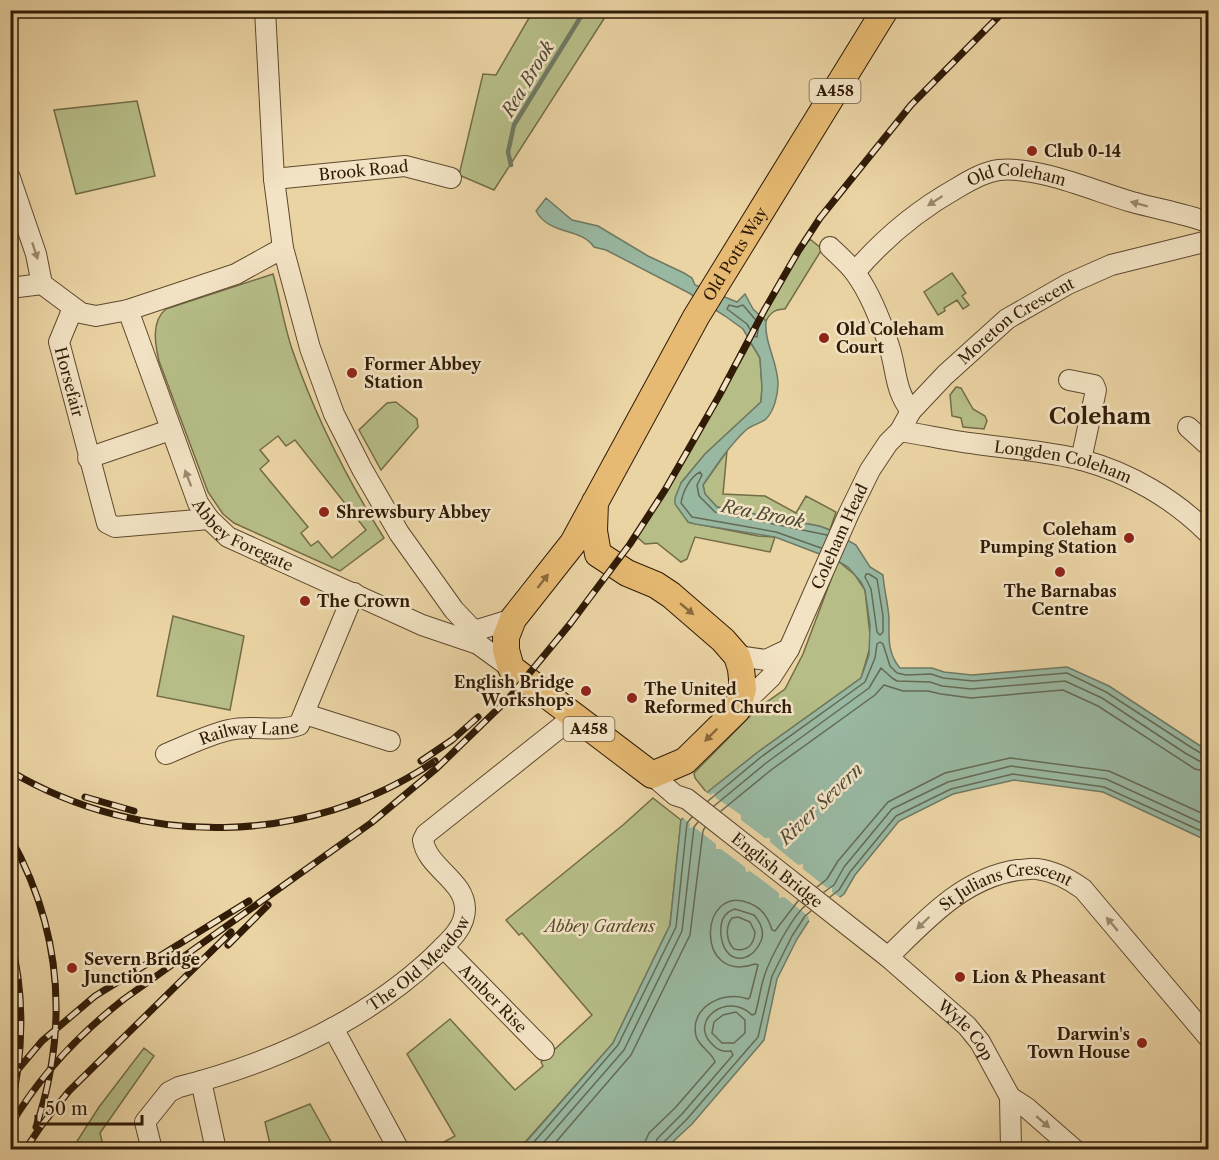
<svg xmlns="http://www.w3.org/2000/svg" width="1219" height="1160" font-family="'Libre Caslon Text',serif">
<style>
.green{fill:#b6bd87;stroke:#736c47;stroke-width:1.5;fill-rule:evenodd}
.water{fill:#99b8a2;stroke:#6f7964;stroke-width:1.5}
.pier{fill:#ebd4a4}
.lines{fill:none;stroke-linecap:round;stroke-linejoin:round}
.shore{stroke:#646a54;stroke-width:1.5}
.stream{stroke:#6f7964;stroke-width:4.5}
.minor-casing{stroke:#5f492e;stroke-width:22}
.major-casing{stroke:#301b07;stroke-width:28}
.minor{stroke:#f2e3c4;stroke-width:20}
.major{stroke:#e6ba72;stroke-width:26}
.rail-casing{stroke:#301b07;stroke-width:7}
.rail{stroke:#f2e3c4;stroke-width:4.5;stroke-dasharray:14;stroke-linecap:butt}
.oneway{fill:#9b896f}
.oneway2{fill:#8b6a3c}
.poi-dot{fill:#8f2418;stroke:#f2e3c4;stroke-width:2}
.labels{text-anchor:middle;stroke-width:5;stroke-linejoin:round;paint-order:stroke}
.shield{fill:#f2e3c4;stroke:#6a5740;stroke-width:1.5}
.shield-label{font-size:15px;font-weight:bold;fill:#301b07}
.poi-label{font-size:16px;font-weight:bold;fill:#301b07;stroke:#f2e3c4;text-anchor:start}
.street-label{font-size:16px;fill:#301b07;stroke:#f2e3c4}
.park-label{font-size:16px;font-style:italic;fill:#584c2d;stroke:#f2e3c4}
.water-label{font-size:18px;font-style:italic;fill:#504a36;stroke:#f2e3c4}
.district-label{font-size:22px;font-weight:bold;fill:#301b07;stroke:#f2e3c4}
</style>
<rect width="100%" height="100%" fill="#ebd4a4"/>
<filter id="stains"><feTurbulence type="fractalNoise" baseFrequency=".00333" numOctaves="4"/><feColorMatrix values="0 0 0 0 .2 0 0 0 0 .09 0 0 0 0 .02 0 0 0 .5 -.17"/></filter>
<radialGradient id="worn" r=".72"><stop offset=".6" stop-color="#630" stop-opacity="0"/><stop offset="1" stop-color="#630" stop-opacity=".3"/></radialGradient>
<!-- green -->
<path class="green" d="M533 11H609L494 190 459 175 483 74 496 75Z
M137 101 155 176 76 194 54 110Z
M810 239 822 249 785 309C775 309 770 313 766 321L762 318 796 258Z
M952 273 966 293 962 296 969 305 963 309 957 300 944 308 945 311 938 315 924 292Z
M273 274C280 299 284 325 292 349 315 416 347 479 384 538L340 571 234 523 223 514 208 492 159 361C155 344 151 321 166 309ZM278 436 286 446 295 440 366 530 332 558 318 541 311 546 301 533 308 527 260 469 269 461 260 450Z
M751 343 760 358 762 387 761 402 705 454 681 483 688 522 758 536 775 537 770 552 695 537 687 559 681 562 657 543 645 544 637 537 680 469Z
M956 387 961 388 973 409 985 416 987 421 984 429 963 427 961 418 952 416 950 395Z
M396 402 417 419 418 427 381 470 359 430 387 403Z
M727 451 723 494 765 496 796 513 806 496 836 512 830 530 819 526 717 507 705 494 703 485Z
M838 561 855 575 865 590 871 644 861 678 758 752 707 793 695 778 694 773 757 709 785 689 803 654Z
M173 616 244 636 230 710 157 696Z
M653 798 681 820 670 925 613 1043 519 1149H431L455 1136 407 1054 450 1019 515 1090 543 1066 541 1062 592 1015 522 933 519 935 506 920 623 825Z
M144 1048 154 1056 100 1133 104 1149H72L99 1107Z
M310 1104 335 1149H271L265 1122Z"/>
<!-- water -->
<path class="water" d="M546 198 572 220 598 226 648 256 684 273 692 278 695 285 737 302 745 294 753 309 766 321C764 343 778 362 778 384 778 395 774 411 766 419 760 424 751 425 746 430 729 446 716 466 703 485L705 494 717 507 819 526 830 530 856 545 870 567 883 575C884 589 888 604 889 618 889 636 887 653 900 668H932L944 672 972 675 1067 667 1109 686 1208 751V841L1103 792 1014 780 953 794 899 821 855 875 844 894 810 919 797 939 777 979 764 1040 692 1124 665 1149 519 1150 613 1043 670 925 681 820 710 790 758 752 861 678 869 655 870 625 865 590 861 582 848 567 838 561 775 537 695 524 688 522 675 504V498L681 483 705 454 761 402 762 387 760 358 743 329 725 316 689 293 606 250 594 247C580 227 550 236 536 211Z"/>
<!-- pier -->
<path class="pier" d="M705 791 710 795 714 793 716 798 741 815V820L765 838H770V842L798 865 803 864V869L827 888 832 887V892L842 899 814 921H809L808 916 784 897 779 898V893L750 871 746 872 745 867 721 849H716V844L694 827 689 828 690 824 681 816Z"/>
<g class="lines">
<!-- shore -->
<path class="shore" d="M743 305 759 324 757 337 754 336 747 324 727 309 729 305 737 307Z
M821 548 776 532 692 517 681 503C683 491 690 477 700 472L702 475 697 485 699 496 715 512 827 535
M866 574H869L877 579 883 616V632L880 635 877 632 871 589 865 577Z
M708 801 761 757 865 682 875 658 877 644 880 642 883 644 890 666 897 673 906 675 931 674 943 678 973 681 1067 673 1106 692 1189 746 1204 755 1208 756
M714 806 766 763 869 688 881 668 892 678 897 681 930 682 942 686 971 689 1065 681 1102 698 1185 753 1201 762 1208 763
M721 811 771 770 875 695 884 685 903 691H928L941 694 971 698 1063 690 1098 706 1195 769 1208 772
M817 887 827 879 838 861 888 802 945 773 1010 758 1109 771 1208 816
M824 892 834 885 844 867 892 809 948 782 1011 766 1106 779 1208 826
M830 897 839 890 850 872 896 816 951 789 1013 774 1104 787 1208 834
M735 909 754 915C761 923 765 931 761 941 750 966 724 964 721 935 720 923 722 913 735 909Z
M738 917 750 922 755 932C754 945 747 952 734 949 726 941 725 927 732 918Z
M736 1012 745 1020V1033L734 1043H722L712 1033 714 1022 723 1015Z
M527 1150 618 1045 676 927 687 823 692 817
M537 1150 624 1050 682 931 694 827 698 822
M549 1150 631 1055 690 935 703 831 705 827
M645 1150V1142L649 1133 675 1108 715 1062C712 1052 699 1047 696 1036 689 1006 725 990 748 999L750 997 758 965 755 964C694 985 699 883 749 903 762 908 768 917 772 930L775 931 798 901
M654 1150 657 1139 682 1114 733 1055 731 1051C722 1052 717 1050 711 1043 689 1020 728 991 752 1015L755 1014C759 1002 760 989 764 977 769 960 792 917 805 906
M661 1150 663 1143 687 1119 758 1037 772 976 792 936 805 916 811 911"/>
<!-- stream -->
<path class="stream" d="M511 165 508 152 514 125 585 10"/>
<defs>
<g id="minor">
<path d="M265 10 274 179 283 248 310 348 334 414 362 469 399 533 454 610 474 631 478 644"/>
<path d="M10 178 36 254 42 284"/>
<path id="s1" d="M274 179 405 166 451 178"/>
<path d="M830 247C839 256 849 264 856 274 871 295 881 321 889 346 897 370 894 389 911 411"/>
<path id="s2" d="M855 272C884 238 918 210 957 188 970 180 984 172 999 170 1038 166 1094 191 1132 202 1157 209 1183 213 1207 222"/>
<path d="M10 288 42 284 81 313 96 316 128 310 236 274 283 248"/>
<path id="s3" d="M73 308 59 342 107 523 115 527 209 519"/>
<path id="s4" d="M128 310 198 503 209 519 228 537 422 625 478 644 511 668"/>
<path d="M1069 380 1094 385 1096 390 1081 460"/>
<path d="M1188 427 1208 445"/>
<path id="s5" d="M900 431C926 435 951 441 977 444 1012 449 1048 451 1082 460 1130 473 1174 499 1208 533"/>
<path d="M88 458 170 430"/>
<path d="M474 631 513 619"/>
<path d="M737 656 766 660 789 649"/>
<path id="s6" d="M737 710 771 677 789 649 849 513 870 470 888 443 900 431 911 411 945 375 1007 319 1068 284 1111 265 1208 241"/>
<path d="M305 714 390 741"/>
<path id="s7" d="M166 754C186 746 207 735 229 730 252 724 277 733 299 725L354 593"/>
<path id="s8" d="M652 775 675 795 687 799 888 957 967 1026 980 1042 1010 1097 1011 1150"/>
<path id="s9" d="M443 947 544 1050"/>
<path id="s10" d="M888 957C926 920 963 878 1018 870 1024 870 1031 868 1037 869 1054 871 1069 879 1083 889L1208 1037"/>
<path d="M333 1028 399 1150"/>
<path d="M201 1081 216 1150"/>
<path d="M1010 1097 1027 1108 1075 1150"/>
<path id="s11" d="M152 1150 145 1122 169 1092 179 1087C272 1063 362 1023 433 957 447 943 465 929 465 909 465 880 427 868 423 840L426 834 567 722 573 716"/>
</g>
<g id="major">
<path id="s12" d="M595 502 594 531 598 554 627 573 656 585 671 595 723 640 737 656 741 669 743 689 737 710 685 761 652 775 511 668 506 650V637L513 619 573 543 696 317 885 10"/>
</g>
</defs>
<!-- minor casing -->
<use href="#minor" class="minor-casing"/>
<!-- major casing -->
<use href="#major" class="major-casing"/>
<!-- minor -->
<use href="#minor" class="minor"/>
<!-- major -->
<use href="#major" class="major"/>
<defs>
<path id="rail" d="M421 761 452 740 478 717
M10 771C142 849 308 847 435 761
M85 797 134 811
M10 837C62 930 69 1027 36 1127
M10 938C25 992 24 1055 10 1110
M228 945 268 905
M10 1079 42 1041 95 996 249 901
M10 1126C40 1075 78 1035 124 999L371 823 437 768 509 698 570 624 630 544 665 490 719 396 765 309 799 250 820 218 911 105 1005 10
M25 1150 41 1126 69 1091 231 932"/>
</defs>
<!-- rail casing -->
<use href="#rail" class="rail-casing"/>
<!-- rail -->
<use href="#rail" class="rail"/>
</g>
<!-- one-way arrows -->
<defs><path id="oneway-solid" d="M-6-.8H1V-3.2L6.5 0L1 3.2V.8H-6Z" transform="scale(1.5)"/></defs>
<g class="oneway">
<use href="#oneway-solid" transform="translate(935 201) rotate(147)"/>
<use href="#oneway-solid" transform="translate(1139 204) rotate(-165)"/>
<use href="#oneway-solid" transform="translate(35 251) rotate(72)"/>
<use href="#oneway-solid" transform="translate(188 478) rotate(-111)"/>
<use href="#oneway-solid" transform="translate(923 923) rotate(136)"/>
<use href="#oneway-solid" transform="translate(1112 924) rotate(-130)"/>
<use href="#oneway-solid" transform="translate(1043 1122) rotate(41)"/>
</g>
<g class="oneway2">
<use href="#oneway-solid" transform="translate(543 581) rotate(-52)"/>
<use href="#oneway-solid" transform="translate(687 609) rotate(40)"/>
<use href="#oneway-solid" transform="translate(711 735) rotate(135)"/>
</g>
<!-- markers -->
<g class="poi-dot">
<circle cx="1032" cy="151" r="6"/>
<circle cx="824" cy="338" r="6"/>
<circle cx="352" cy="373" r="6"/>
<circle cx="324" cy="512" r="6"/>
<circle cx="1129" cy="538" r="6"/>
<circle cx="1060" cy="572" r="6"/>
<circle cx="305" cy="601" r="6"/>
<circle cx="586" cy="691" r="6"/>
<circle cx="632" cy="698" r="6"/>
<circle cx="72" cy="968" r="6"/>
<circle cx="960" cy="977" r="6"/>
<circle cx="1142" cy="1043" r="6"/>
</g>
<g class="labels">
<!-- shield labels -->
<g class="shield">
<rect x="809.5" y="79" width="51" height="24" rx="4.5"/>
<rect x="563.5" y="717" width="51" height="24" rx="4.5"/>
</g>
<g class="shield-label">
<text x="835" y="96">A458</text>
<text x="589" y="734">A458</text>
</g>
<!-- poi labels -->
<g class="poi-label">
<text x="1044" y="157">Club 0-14</text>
<text x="836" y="335">Old Coleham<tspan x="836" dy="18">Court</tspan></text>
<text x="364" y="370">Former Abbey<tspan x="364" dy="18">Station</tspan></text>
<text x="336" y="518">Shrewsbury Abbey</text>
<text x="1117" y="535" text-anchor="end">Coleham<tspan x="1117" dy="18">Pumping Station</tspan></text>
<text x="1060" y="597" text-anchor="middle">The Barnabas<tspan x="1060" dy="18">Centre</tspan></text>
<text x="317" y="607">The Crown</text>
<text x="574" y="688" text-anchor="end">English Bridge<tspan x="574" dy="18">Workshops</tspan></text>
<text x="644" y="695">The United<tspan x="644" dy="18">Reformed Church</tspan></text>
<text x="84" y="965">Severn Bridge<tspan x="84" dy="18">Junction</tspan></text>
<text x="972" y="983">Lion &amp; Pheasant</text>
<text x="1130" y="1040" text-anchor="end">Darwin's<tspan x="1130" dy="18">Town House</tspan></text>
</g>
<!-- street labels -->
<g class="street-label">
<text dy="6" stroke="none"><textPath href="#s1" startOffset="90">Brook Road</textPath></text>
<text dy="6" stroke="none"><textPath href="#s2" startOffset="196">Old Coleham</textPath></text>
<text dy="6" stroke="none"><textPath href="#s12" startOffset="1047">Old Potts Way</textPath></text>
<text dy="6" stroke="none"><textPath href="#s6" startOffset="489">Moreton Crescent</textPath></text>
<text dy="6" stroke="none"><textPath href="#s3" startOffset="78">Horsefair</textPath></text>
<text dy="6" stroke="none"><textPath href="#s5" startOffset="166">Longden Coleham</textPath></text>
<text dy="6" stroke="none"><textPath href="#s4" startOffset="262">Abbey Foregate</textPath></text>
<text dy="6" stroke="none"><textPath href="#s6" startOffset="204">Coleham Head</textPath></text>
<text dy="6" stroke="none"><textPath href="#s7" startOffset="87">Railway Lane</textPath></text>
<text dy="6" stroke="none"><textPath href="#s8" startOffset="158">English Bridge</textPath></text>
<text dy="6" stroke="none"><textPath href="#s10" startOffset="144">St Julians Crescent</textPath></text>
<text dy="6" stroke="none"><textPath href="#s11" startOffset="352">The Old Meadow</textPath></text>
<text dy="6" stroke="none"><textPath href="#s9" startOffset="72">Amber Rise</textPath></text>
<text dy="6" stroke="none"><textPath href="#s8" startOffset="406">Wyle Cop</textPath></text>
</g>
<!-- park labels -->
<g class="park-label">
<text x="600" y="932">Abbey Gardens</text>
</g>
<!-- water labels -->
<g class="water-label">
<text transform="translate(528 79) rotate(-59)" y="6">Rea Brook</text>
<text transform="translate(763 514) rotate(11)" y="6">Rea Brook</text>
<text transform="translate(821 804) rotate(-44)" y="6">River Severn</text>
</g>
<!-- district labels -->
<g class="district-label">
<text x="1100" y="424">Coleham</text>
</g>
</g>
<!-- margin -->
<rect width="1219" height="1160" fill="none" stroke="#ebd4a4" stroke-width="36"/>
<rect x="12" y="12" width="1195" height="1136" fill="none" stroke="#301b07" stroke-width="3"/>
<rect x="18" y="18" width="1183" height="1124" fill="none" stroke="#301b07" stroke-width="1.5"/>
<!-- scale -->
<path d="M36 1115v9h106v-9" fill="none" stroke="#301b07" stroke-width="3"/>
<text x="45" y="1115" font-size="18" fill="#301b07" stroke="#f2e3c4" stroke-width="4.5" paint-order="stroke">50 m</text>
<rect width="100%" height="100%" filter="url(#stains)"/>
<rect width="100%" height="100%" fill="url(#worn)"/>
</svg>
